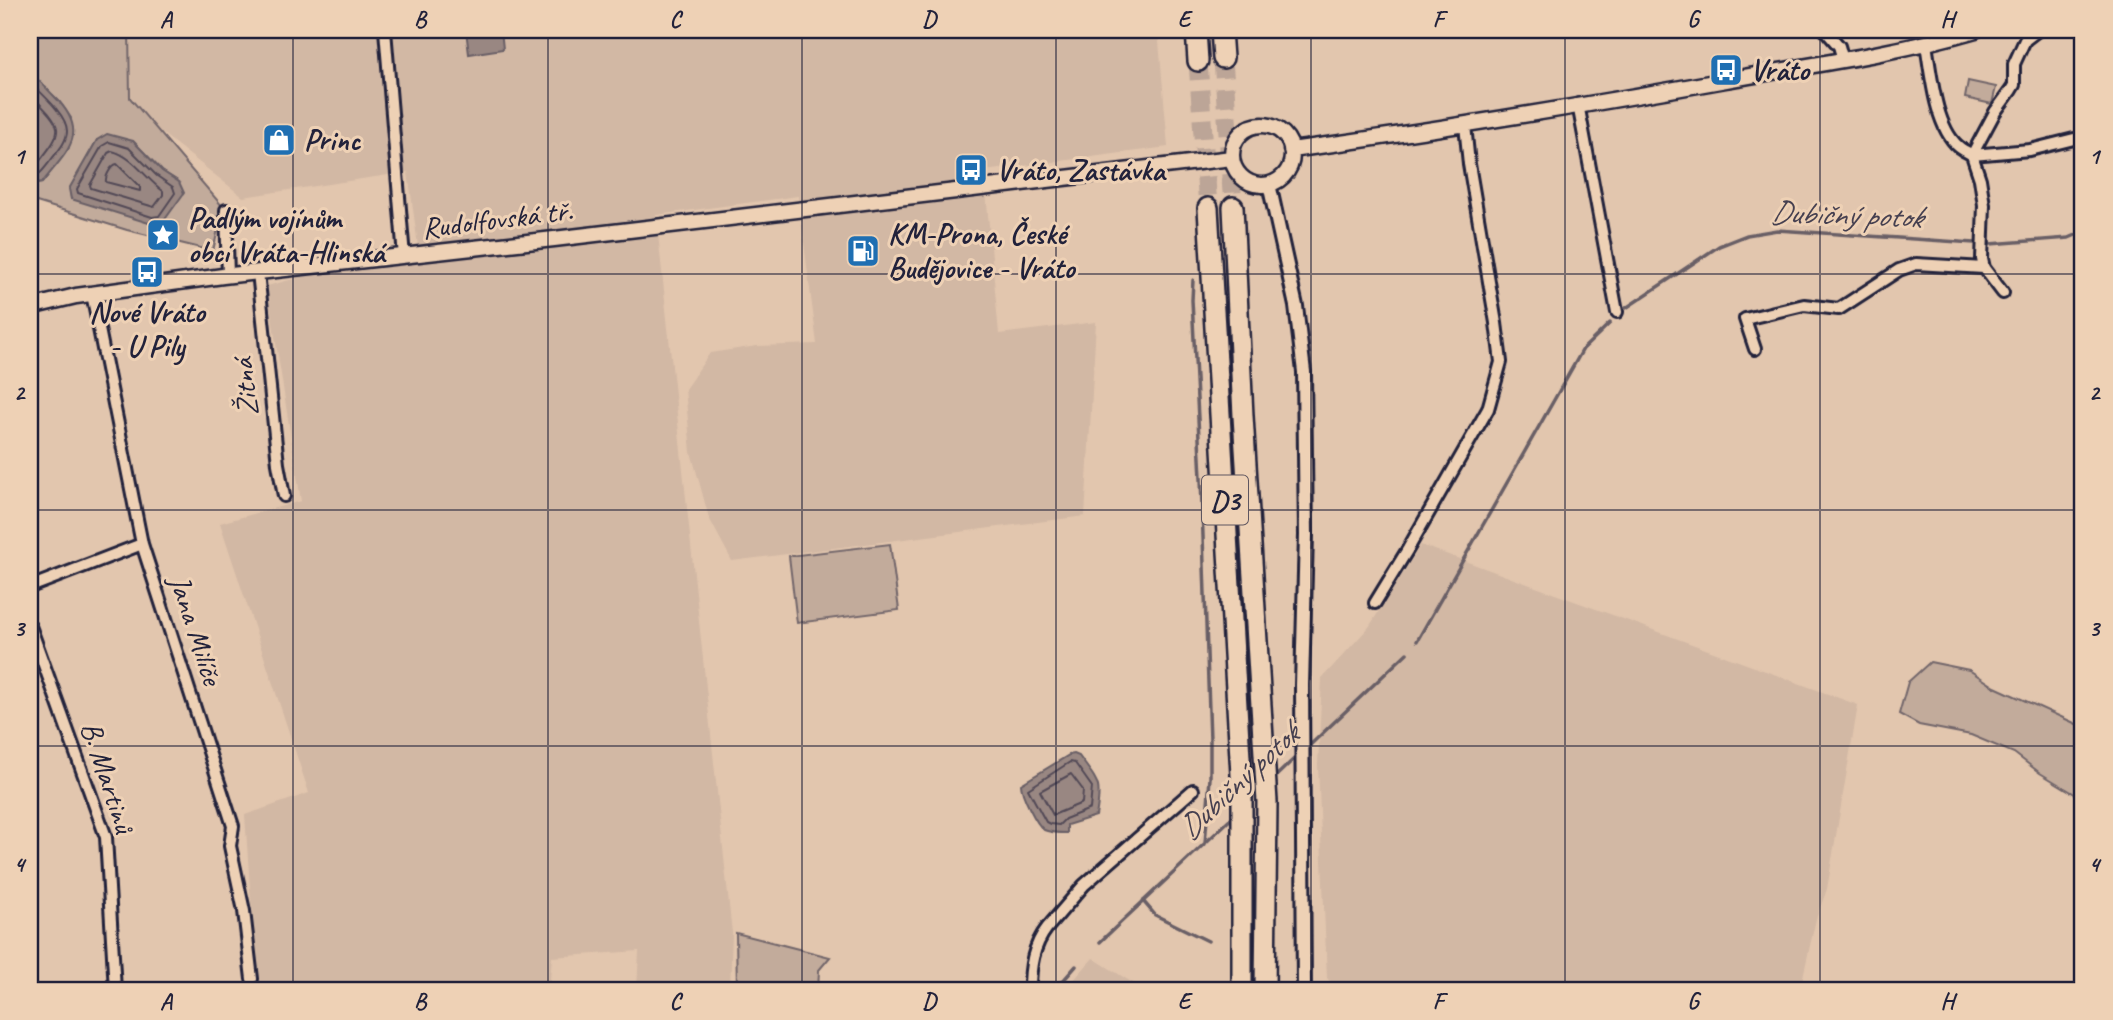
<svg xmlns="http://www.w3.org/2000/svg" width="2113" height="1020" font-family="Caveat,sans-serif">
<style>
.built{fill:#d2b8a4}
.green{fill:#c2ab9b;stroke:#72666b;stroke-width:2;fill-rule:evenodd}
.water{fill:#998782;stroke:#695f66;stroke-width:2}
.lines{fill:none;stroke-linecap:round;stroke-linejoin:round}
.shore{stroke:#524a57;stroke-width:2}
.stream{stroke:#695f66;stroke-width:3.5}
.motorway-tunnel{stroke:#bca597;stroke-width:19;stroke-dasharray:19 10;stroke-linecap:butt}
.minor-casing{stroke:#22223b;stroke-width:16}
.tertiary-casing{stroke:#22223b;stroke-width:18}
.secondary-casing{stroke:#22223b;stroke-width:19}
.motorway-casing{stroke:#22223b;stroke-width:24}
.minor{stroke:#eed1b5;stroke-width:10}
.tertiary{stroke:#eed1b5;stroke-width:12}
.secondary{stroke:#eed1b5;stroke-width:14}
.motorway{stroke:#eed1b5;stroke-width:19}
.grid{fill:none;stroke:#22223b;stroke-width:2;stroke-opacity:0.55}
.labels{text-anchor:middle;stroke-width:6;stroke-linejoin:round;paint-order:stroke}
.shield{fill:#eed1b5;stroke:#5f5660;stroke-width:2}
.shield-label{font-size:28px;font-weight:bold;fill:#22223b}
.poi-label{font-size:30px;font-weight:bold;fill:#22223b;stroke:#eed1b5;text-anchor:start}
.street-label{font-size:30px;fill:#22223b;stroke:#eed1b5}
.water-label{font-size:32px;font-style:italic;fill:#464050;stroke:#eed1b5}
.neatline{fill:none;stroke:#22223b;stroke-width:2.5}
.grid-label{font-size:23px;text-anchor:middle;font-weight:bold;fill:#22223b}
</style>
<rect width="100%" height="100%" fill="#e2c6ae"/>
<filter id="ink" filterUnits="userSpaceOnUse"><feTurbulence type="fractalNoise" baseFrequency=".0143" numOctaves="2"/><feDisplacementMap in="SourceGraphic" scale="14" xChannelSelector="R" yChannelSelector="G"/><feConvolveMatrix kernelMatrix="1 2 1 2 8 2 1 2 1" color-interpolation-filters="sRGB"/></filter>
<g filter="url(#ink)">
<!-- built -->
<path class="built" d="M111 30H1158L1168 147 984 171 999 334 1096 322 1085 516 732 561 709 518 691 452 685 389 710 353 757 346 817 344 798 196 656 215 732 933 730 990H637L639 951 552 957 549 990H257L245 815 309 793 220 523 301 501 267 286 418 246 408 172 243 197 116 97Z
M1421 545 1858 705 1827 889 1816 919 1800 990H1337L1327 978 1318 765 1322 678 1369 627Z
M1093 958 1144 990H1065Z"/>
<!-- green -->
<path class="green" d="M30 30H129L130 98 223 207 213 251 127 230 30 200V185L42 183 69 148 71 118 59 101 30 74ZM97 140 133 141 162 171 179 182 71 199 70 189Z
M1968 81 1996 87 1992 104 1965 98Z
M890 544 899 610 797 623 789 556Z
M1930 662 1969 670 1995 687 2083 727V799L2040 773 2014 753 1971 735 1919 725 1899 714 1908 682Z
M736 933 830 957 819 970 818 990H737Z"/>
<!-- water -->
<path class="water" d="M466 30H501L503 49 469 54Z
M30 74C39 79 46 88 54 96 91 133 68 150 42 183L30 185Z
M107 134 133 141 162 171 179 182 184 193 163 222 152 224 71 199 69 189 97 140Z
M1074 754 1079 756C1099 784 1102 782 1096 816L1067 825V833C1060 833 1051 833 1044 830 1036 824 1021 794 1021 784L1069 755Z"/>
<g class="lines">
<!-- shore -->
<path class="shore" d="M30 82C41 93 67 115 67 131 67 142 57 152 51 160 44 169 40 176 30 178
M30 94C66 130 65 129 34 168L30 169
M109 142 129 148 157 176 173 187 175 193 159 216 152 217 78 193 77 189 102 146Z
M112 151C133 156 146 179 163 191V195L154 207 91 188 90 185 108 153Z
M117 164 140 187V191L106 182C105 177 111 165 117 164Z
M1070 762 1075 763 1092 787 1090 809 1065 819 1059 825 1050 824 1046 822 1028 789Z
M1071 774 1083 790 1082 803 1053 815 1040 791Z"/>
<!-- stream -->
<path class="stream" d="M1193 280 1192 300 1201 478 1210 740V778L1205 844
M1626 308 1719 246 1747 235 1777 230 1990 244 2069 238 2083 232
M1417 641 1583 349 1610 323
M1307 748 1407 653
M1273 779 1298 755
M1143 901 1155 915 1208 941
M1100 942 1235 815
M1055 990 1076 966"/>
<!-- motorway-tunnel -->
<path class="motorway-tunnel" d="M1223 58 1233 207
M1198 61 1208 208"/>
<defs>
<path id="minor" d="M385 30 404 257
M1825 30 1839 46 1843 60
M1926 44C1931 73 1935 126 1958 146 1962 150 1968 152 1972 155L1980 179 1984 205 1982 259 1984 268 2003 293
M1578 104 1617 312
M1972 155 1995 112 2011 90 2014 85V64L2025 40 2038 30
M1972 155 2030 150 2074 139
M226 210 228 276
M258 272 278 464 284 496
M92 294 142 544 233 826 230 846 244 911 252 979
M1755 349 1745 319 1804 305 1839 309 1899 270 1916 264 1984 268
M30 587 142 544
M1375 603 1408 549 1488 409 1501 362 1496 323 1469 164 1465 125
M30 626 106 837 115 990
M1030 990C1030 967 1033 946 1047 928L1084 885 1193 790"/>
<path id="tertiary" d="M1269 184 1296 306 1304 372 1306 535 1302 685 1304 990"/>
<path id="secondary" d="M1232 155a30 30 0 1 1 60 0a30 30 0 1 1-60 0Z
M1291 150C1437 130 1582 106 1726 80 1810 65 1894 54 1976 30
M30 307 76 296 223 276 554 239 1232 158"/>
<path id="motorway" d="M1196 30 1198 61
M1221 30 1223 58
M1233 207 1243 416 1267 802 1265 990
M1208 208 1242 792V990"/>
</defs>
<!-- minor casing -->
<use href="#minor" class="minor-casing"/>
<!-- tertiary casing -->
<use href="#tertiary" class="tertiary-casing"/>
<!-- secondary casing -->
<use href="#secondary" class="secondary-casing"/>
<!-- motorway casing -->
<use href="#motorway" class="motorway-casing"/>
<!-- minor -->
<use href="#minor" class="minor"/>
<!-- tertiary -->
<use href="#tertiary" class="tertiary"/>
<!-- secondary -->
<use href="#secondary" class="secondary"/>
<!-- motorway -->
<use href="#motorway" class="motorway"/>
</g>
</g>
<!-- grid -->
<path class="grid" d="M293 30V990M548 30V990M802 30V990M1056 30V990M1311 30V990M1565 30V990M1820 30V990M30 274H2083M30 510H2083M30 746H2083"/>
<!-- icons -->
<defs>
<symbol id="bus-square" viewBox="-11 -11 22 22"><rect x="-9" y="-9" width="18" height="18" rx="4" fill="#1f6fb2" stroke="#eed1b5"/><path d="M-5-6H5V4H4V6H2V4H-2V6H-4V4H-5ZM-3.5-4V0h7V-4ZM-3.5 1.2v1.5H-2V1.2ZM2 1.2v1.5H3.5V1.2Z" fill="#fff"/></symbol>
<symbol id="shop-square" viewBox="-11 -11 22 22"><rect x="-9" y="-9" width="18" height="18" rx="4" fill="#1f6fb2" stroke="#eed1b5"/><path d="M-5-2.5h2.3a2.7 3.5 0 0 1 5.4 0H5L5.5 6h-11ZM-1.5-2.5h3a1.5 2.3 0 0 0-3 0Z" fill="#fff"/></symbol>
<symbol id="sight-square" viewBox="-11 -11 22 22"><rect x="-9" y="-9" width="18" height="18" rx="4" fill="#1f6fb2" stroke="#eed1b5"/><path d="M0-6L1.8-2.2L6-1.7L2.9 1.2L3.7 5.4L0 3.3L-3.7 5.4L-2.9 1.2L-6-1.7L-1.8-2.2Z" fill="#fff"/></symbol>
<symbol id="fuel-square" viewBox="-11 -11 22 22"><rect x="-9" y="-9" width="18" height="18" rx="4" fill="#1f6fb2" stroke="#eed1b5"/><path d="M-5.5-6h7V0h2V4h1.3V-2.5L3-4.5l.8-.8L6-3V5H2.5V1h-1V6h-7ZM-4.2-4.7v3.2H.2V-4.7Z" fill="#fff"/></symbol>
</defs>
<g fill-rule="evenodd">
<use href="#bus-square" x="1707" y="51" width="38" height="38"/>
<use href="#shop-square" x="260" y="121" width="38" height="38"/>
<use href="#bus-square" x="952" y="151" width="38" height="38"/>
<use href="#sight-square" x="144" y="216" width="38" height="38"/>
<use href="#fuel-square" x="844" y="232" width="38" height="38"/>
<use href="#bus-square" x="128" y="253" width="38" height="38"/>
</g>
<g class="labels">
<!-- shield labels -->
<rect class="shield" x="1202" y="475.5" width="46" height="49" rx="5"/>
<g class="shield-label">
<text x="1225" y="510">D3</text>
</g>
<!-- poi labels -->
<g class="poi-label">
<text x="1750" y="80">Vráto</text>
<text x="304" y="150">Princ</text>
<text x="996" y="180">Vráto, Zastávka</text>
<text x="188" y="228">Padlým vojínům<tspan x="188" dy="34">obcí Vráta-Hlinská</tspan></text>
<text x="888" y="244">KM-Prona, České<tspan x="888" dy="34">Budějovice - Vráto</tspan></text>
<text x="147" y="322" text-anchor="middle">Nové Vráto<tspan x="147" dy="34">- U Pily</tspan></text>
</g>
<!-- street labels -->
<g class="street-label">
<text transform="translate(497 219) rotate(-7)" y="10">Rudolfovská tř.</text>
<text transform="translate(245 387) rotate(-96)" y="10">Žitná</text>
<text transform="translate(196 630) rotate(72)" y="10">Jana Milíče</text>
<text transform="translate(108 777) rotate(72)" y="10">B. Martinů</text>
</g>
<!-- water labels -->
<g class="water-label">
<text transform="translate(1846 214) rotate(2)" y="11">Dubičný potok</text>
<text transform="translate(1238 781) rotate(-43)" y="11">Dubičný potok</text>
</g>
</g>
<!-- margin -->
<rect width="2113" height="1020" fill="none" stroke="#eed1b5" stroke-width="77"/>
<rect x="38" y="38" width="2036" height="944" class="neatline"/>
<g class="grid-label">
<text x="166" y="27">A</text>
<text x="420" y="27">B</text>
<text x="675" y="27">C</text>
<text x="929" y="27">D</text>
<text x="1184" y="27">E</text>
<text x="1438" y="27">F</text>
<text x="1693" y="27">G</text>
<text x="1947" y="27">H</text>
<text x="19" y="164">1</text>
<text x="2094" y="164">1</text>
<text x="19" y="400">2</text>
<text x="2094" y="400">2</text>
<text x="19" y="636">3</text>
<text x="2094" y="636">3</text>
<text x="19" y="872">4</text>
<text x="2094" y="872">4</text>
<text x="166" y="1009">A</text>
<text x="420" y="1009">B</text>
<text x="675" y="1009">C</text>
<text x="929" y="1009">D</text>
<text x="1184" y="1009">E</text>
<text x="1438" y="1009">F</text>
<text x="1693" y="1009">G</text>
<text x="1947" y="1009">H</text>
</g>
</svg>
